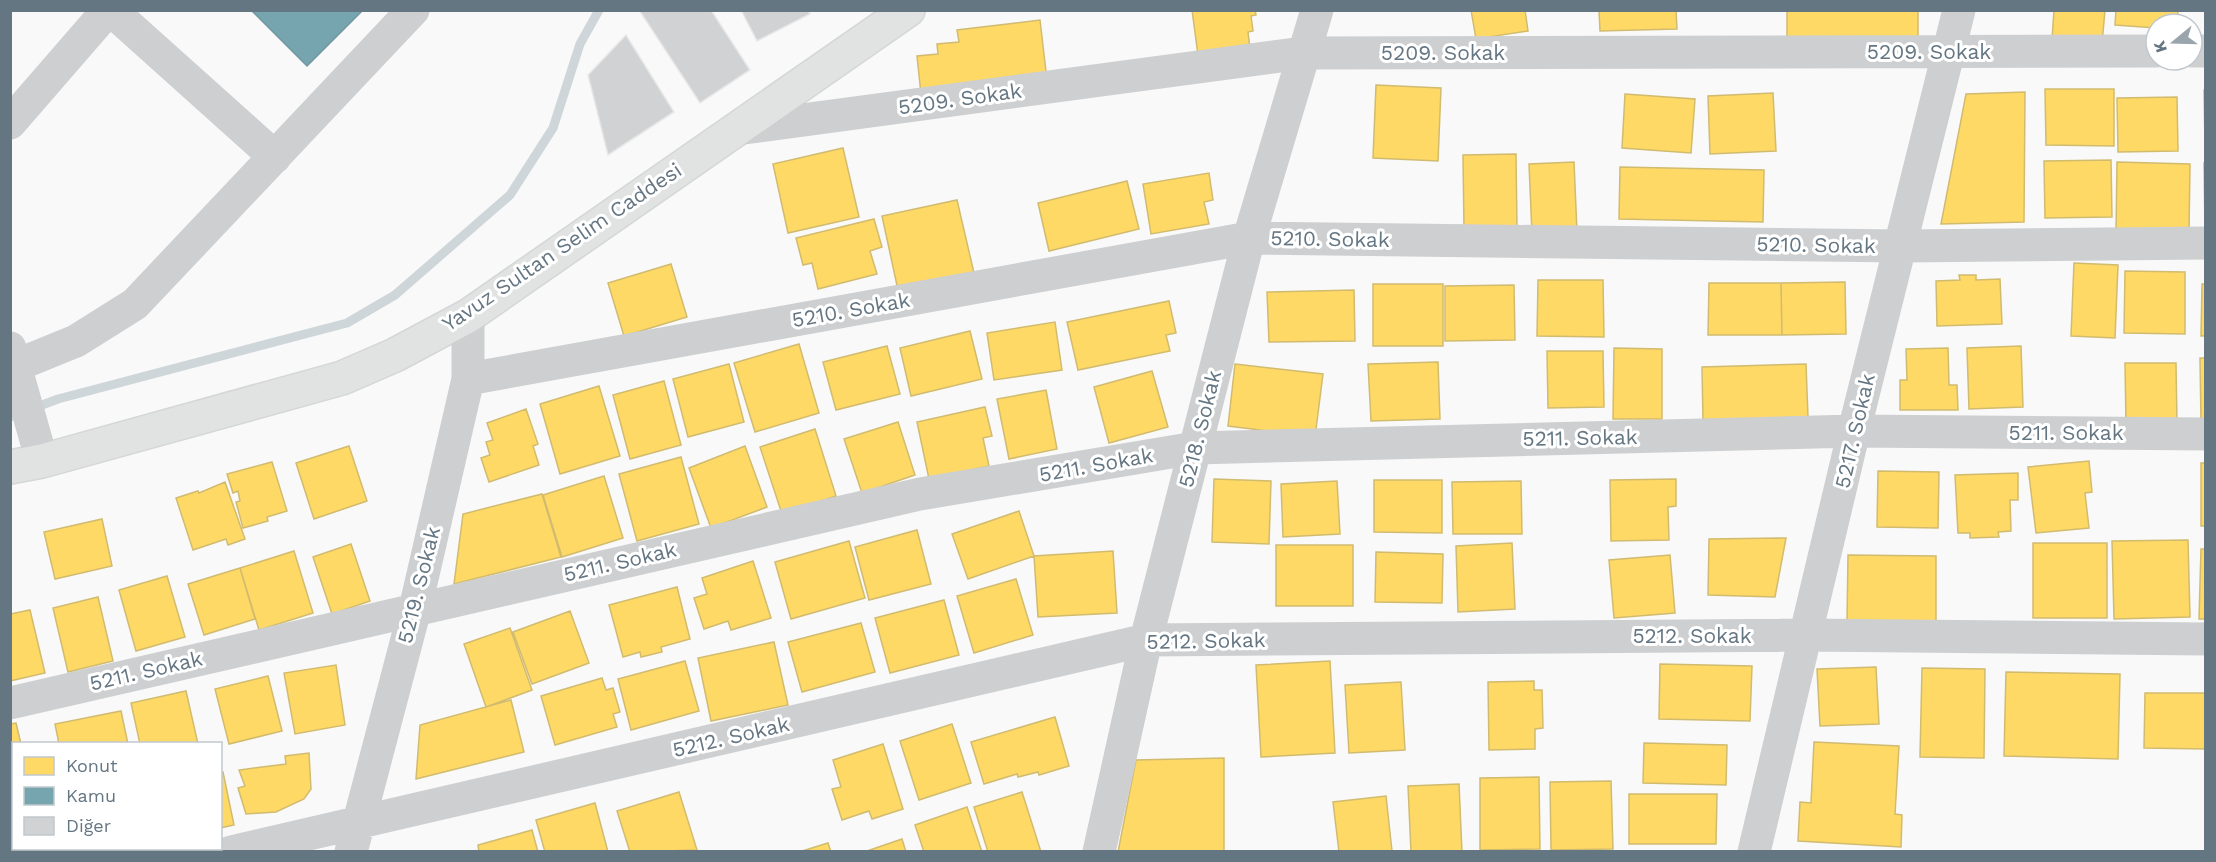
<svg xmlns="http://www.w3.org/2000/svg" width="2216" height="862" font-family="'Work Sans',sans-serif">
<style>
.homes{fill:#ffd966;stroke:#d1bb6f;stroke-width:1.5}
.public{fill:#76a5af;stroke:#7197a2;stroke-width:1.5}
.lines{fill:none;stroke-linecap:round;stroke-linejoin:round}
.stream{stroke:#ced6d9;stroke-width:9}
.building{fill:#d0d2d3;stroke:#e8e8e8;stroke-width:1.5}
.secondary-casing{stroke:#d5d6d7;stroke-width:36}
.street{stroke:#cecfd0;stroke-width:33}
.secondary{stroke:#e1e2e2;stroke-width:33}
.labels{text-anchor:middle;stroke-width:6;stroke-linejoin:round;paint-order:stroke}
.street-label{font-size:21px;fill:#657683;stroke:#fff}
</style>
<rect width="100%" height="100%" fill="#f9f9f9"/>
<!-- homes -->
<path class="homes" d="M1192 10H1255L1256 15 1251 16 1253 31 1248 32 1250 49 1198 55Z
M1471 10H1525L1528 31 1476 39Z
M1599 10H1676L1677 29 1600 31Z
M1787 10H1918V39H1787Z
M2054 10H2105L2102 44 2052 40Z
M2116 10H2178L2177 24H2156V28L2115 25Z
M1040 20 1047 80 921 94 917 56 938 54 937 44 959 42 957 30Z
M1376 85 1441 88 1438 161 1373 158Z
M2045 89H2114V146L2046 145Z
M2204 90H2206V145H2205Z
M2025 92 2024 222 1941 224 1966 94Z
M1773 93 1776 151 1710 154 1708 96Z
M1625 94 1695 99 1691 153 1622 148Z
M2177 97 2178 151 2118 152 2117 98Z
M843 148 859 217 788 233 773 164Z
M1516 154 1517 229H1464L1463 155Z
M2111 160 2112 217 2045 218 2044 161Z
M1574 162 1577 232 1532 234 1529 164Z
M2117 162 2190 164 2189 234 2116 232Z
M2204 163H2206V230H2205Z
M1620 167 1764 170 1763 222 1619 219Z
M1209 173 1213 200 1204 202 1209 224 1151 234 1143 184Z
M1127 181 1139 229 1049 251 1038 203Z
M957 200 974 273 898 290 882 216Z
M874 219 882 247 870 251 877 274 818 289 812 263 803 265 796 238Z
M2074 263 2118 265 2115 338 2071 336Z
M671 264 687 317 624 336 608 283Z
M2125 271 2185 272V334L2124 333Z
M1959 275H1976V280L2000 279 2002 324 1937 326 1936 281 1960 280Z
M1538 280H1603L1604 337 1537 336Z
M1845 282 1846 334 1782 335 1781 283Z
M1709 283H1781L1782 335H1708Z
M1373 284H1443V346H1373Z
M2202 284H2206V336H2201Z
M1514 285 1515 340 1445 341V286Z
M1354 290 1355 341 1269 342 1267 292Z
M1169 301 1176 333 1166 335 1170 351 1078 370 1067 322Z
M1055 322 1062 370 994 380 987 333Z
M970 331 982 379 911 396 900 348Z
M799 344 819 413 755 432 734 363Z
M887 346 900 394 836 410 823 362Z
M2021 346 2023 407 1969 409 1967 348Z
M1614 348 1662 349V419H1613Z
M1948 348 1949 385H1957L1958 410H1900V380H1907L1906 349Z
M1547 351H1603L1604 407 1548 408Z
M2200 358H2206V421H2201Z
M1438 362 1440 419 1371 421 1368 364Z
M2125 363H2176L2177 424H2126Z
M729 364 744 422 688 437 673 379Z
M1235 364 1323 374 1315 437 1228 426Z
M1806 364 1808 417 1703 420 1702 367Z
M1152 371 1168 427 1109 443 1094 387Z
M664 381 681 445 630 459 613 395Z
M599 386 620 456 560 474 540 404Z
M1046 390 1057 449 1009 459 997 399Z
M985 407 992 436 983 438 989 466 929 479 917 422Z
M526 409 538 444 533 446 539 465 489 482 481 458 490 455 486 442 493 440 487 423Z
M898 422 915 475 862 493 844 439Z
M815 429 836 496 782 514 760 447Z
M349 446 367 501 314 519 296 463Z
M745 446 767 507 711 528 689 468Z
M681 457 699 524 637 541 619 474Z
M2089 461 2092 492 2085 493 2089 528 2036 533 2028 467Z
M272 462 287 511 267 517 268 521 243 528 236 502 240 501 238 491 233 493 227 474Z
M2201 463H2206V526H2201Z
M1878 471 1939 472 1938 528 1877 527Z
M2018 473V500H2010L2011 531 1998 532 1999 537 1970 538V533H1958L1955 475Z
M604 476 623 538 562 557 543 495Z
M1214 479 1271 481 1269 544 1212 542Z
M1676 479V506L1668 507 1669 540 1611 541 1610 480Z
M1374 480H1442V533L1374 532Z
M1337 481 1340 534 1283 537 1281 484Z
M1521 481 1522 534H1453L1452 482Z
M225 482 245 539 228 545 226 539 193 550 176 498 198 491 199 493Z
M542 494 561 557 454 584 463 514Z
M1019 511 1034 556 968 579 952 534Z
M102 519 112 566 55 579 44 532Z
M917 530 931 584 869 600 855 547Z
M1786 538 1775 597 1708 595 1709 539Z
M2188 540 2190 617 2114 619 2112 541Z
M849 541 865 598 791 619 775 562Z
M1512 543 1515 609 1458 612 1456 546Z
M2033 543H2107V618H2033Z
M351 544 370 601 332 614 313 557Z
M1276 545H1353V606H1276Z
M2201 549H2206V619H2199Z
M294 551 313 613 259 630 240 568Z
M1113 551 1117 613 1038 617 1034 556Z
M1376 552 1443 554 1442 603 1375 602Z
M1670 555 1675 613 1614 618 1609 560Z
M1848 555 1936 556V623L1847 622Z
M753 561 771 618 731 630 728 621 704 629 694 598 707 594 702 578Z
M240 568 255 619 204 635 188 584Z
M167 576 185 637 136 651 119 590Z
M1016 579 1033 635 974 653 957 596Z
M677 587 690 639 661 647 662 652 641 657 640 652 623 657 609 605Z
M98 597 113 661 68 672 53 608Z
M944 600 959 655 890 673 875 618Z
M30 610 45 673 10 681V614Z
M570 611 589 663 532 684 513 632Z
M861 623 875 672 802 692 788 642Z
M510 628 532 690 486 707 464 644Z
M774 642 788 705 711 721 698 658Z
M685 661 699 711 631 730 618 679Z
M1330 661 1335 753 1261 757 1256 665Z
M1660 664 1752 666 1750 721 1659 719Z
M336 665 345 725 295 734 284 673Z
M1876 667 1879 724 1820 726 1817 669Z
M1922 668 1985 669 1984 758 1920 757Z
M2006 672 2120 674 2118 759 2004 756Z
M268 676 282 731 229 744 215 689Z
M602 678 606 690 613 688 620 712 613 714 617 727 555 745 541 696Z
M1534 681V690H1542L1543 728 1535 729V749L1489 750 1488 682Z
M1401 682 1405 750 1349 753 1345 685Z
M186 691 198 744H140L131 703Z
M2145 693H2206V749L2144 748Z
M511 700 524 752 416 779 420 725Z
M121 711 128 744H59L55 724Z
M1055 717 1069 766 1039 775 1038 772 1018 777 1017 774 984 784 971 742Z
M16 723 21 744H14V785H10V724Z
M952 724 971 783 919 800 900 741Z
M1814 742 1899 746 1895 814 1902 815 1901 847 1798 841 1800 802 1811 803Z
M1644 743 1727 745 1726 785 1643 783Z
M883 744 903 809 872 819 869 811 842 820 832 789 841 787 833 760Z
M309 753 311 789 304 799 276 812 246 814 238 788 245 786 239 770 286 764 285 756Z
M1224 758V852H1118L1136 760Z
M223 772 234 825 220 828V773Z
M1539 777 1540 849 1480 850V778Z
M1611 781 1613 849 1551 850 1550 782Z
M1459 784 1462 852H1411L1408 786Z
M679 792 697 850 630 852 617 811Z
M1022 792 1041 852H988L974 807Z
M1629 794H1717L1716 844H1629Z
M1386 796 1392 851 1339 852 1333 802Z
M595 803 608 852H545L536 820Z
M14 804V848H49V852H10V805Z
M967 807 982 852H924L915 825Z
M532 830 538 852H479L478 845Z
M902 839 906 852H864Z
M828 843 831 852H799Z
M59 848H80L66 852H60Z"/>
<!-- public -->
<path class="public" d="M251 10H363L307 66Z"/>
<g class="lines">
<!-- stream -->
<path class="stream" d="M10 417 58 399 347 323 395 295 510 195 553 128 580 44 599 10"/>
</g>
<!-- building -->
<path class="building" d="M639 10H711L750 70 700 103Z
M741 10H808L810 14 757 41Z
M626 35 674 112 608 155 588 75Z"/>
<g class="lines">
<defs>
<path id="secondary" d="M10 467 42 461 342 378 395 355 468 316 908 10"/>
</defs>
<!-- secondary casing -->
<use href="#secondary" class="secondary-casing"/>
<!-- street -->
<path class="street" d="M111 10 275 157
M2192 51H2206
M10 123 108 10
M736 129 1303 53 2156 51
M10 348 42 461
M17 365 76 341 135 304 413 10
M468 379 1249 238 1901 246 2206 243
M10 703 920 494 1195 448 1854 431 2206 434
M231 852 1146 640 1807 635 2206 639
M351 852 415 609 468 379V316
M1099 852 1146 640 1249 238 1317 10
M1754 852 1854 431 1959 10"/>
<!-- secondary -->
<use href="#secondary" class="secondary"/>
</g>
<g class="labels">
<!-- street labels -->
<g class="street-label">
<text x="1929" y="59">5209. Sokak</text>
<text x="1443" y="60">5209. Sokak</text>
<text transform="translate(960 99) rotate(-8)" y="7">5209. Sokak</text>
<text transform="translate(1330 239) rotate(1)" y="7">5210. Sokak</text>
<text transform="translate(1816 245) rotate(1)" y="7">5210. Sokak</text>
<text transform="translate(562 247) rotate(-34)" y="7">Yavuz Sultan Selim Caddesi</text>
<text transform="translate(851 310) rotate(-10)" y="7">5210. Sokak</text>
<text transform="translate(1200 429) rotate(-76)" y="7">5218. Sokak</text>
<text transform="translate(1855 431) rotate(-77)" y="7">5217. Sokak</text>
<text x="2066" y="440">5211. Sokak</text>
<text transform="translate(1580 438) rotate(-1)" y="7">5211. Sokak</text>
<text transform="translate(1096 465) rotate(-10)" y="7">5211. Sokak</text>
<text transform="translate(620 562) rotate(-13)" y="7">5211. Sokak</text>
<text transform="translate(419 585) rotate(-76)" y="7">5219. Sokak</text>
<text x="1692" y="643">5212. Sokak</text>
<text transform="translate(1206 641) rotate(-1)" y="7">5212. Sokak</text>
<text transform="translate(146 671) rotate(-13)" y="7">5211. Sokak</text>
<text transform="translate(731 737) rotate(-13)" y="7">5212. Sokak</text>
</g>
</g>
<!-- border -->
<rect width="2216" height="862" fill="none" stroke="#657683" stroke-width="24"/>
<!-- legend -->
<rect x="12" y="742" width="210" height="108" fill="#ffffff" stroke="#c1c8cd" stroke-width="1.5"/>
<rect x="24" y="757" width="30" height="18" fill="#ffd966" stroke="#c1c8cd" stroke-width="1.5"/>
<text x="66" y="772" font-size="18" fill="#657683">Konut</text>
<rect x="24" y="787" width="30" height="18" fill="#76a5af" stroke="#c1c8cd" stroke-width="1.5"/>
<text x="66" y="802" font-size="18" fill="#657683">Kamu</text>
<rect x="24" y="817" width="30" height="18" fill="#d0d2d3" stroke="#c1c8cd" stroke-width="1.5"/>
<text x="66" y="832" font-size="18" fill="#657683">Diğer</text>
<!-- north arrow -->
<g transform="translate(2174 42) rotate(251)"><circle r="28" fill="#ffffff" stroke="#c1c8cd" stroke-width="1.5"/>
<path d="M0-4.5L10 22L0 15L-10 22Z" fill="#99a4ac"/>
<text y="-9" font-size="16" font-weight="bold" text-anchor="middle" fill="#657683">K</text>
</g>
</svg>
